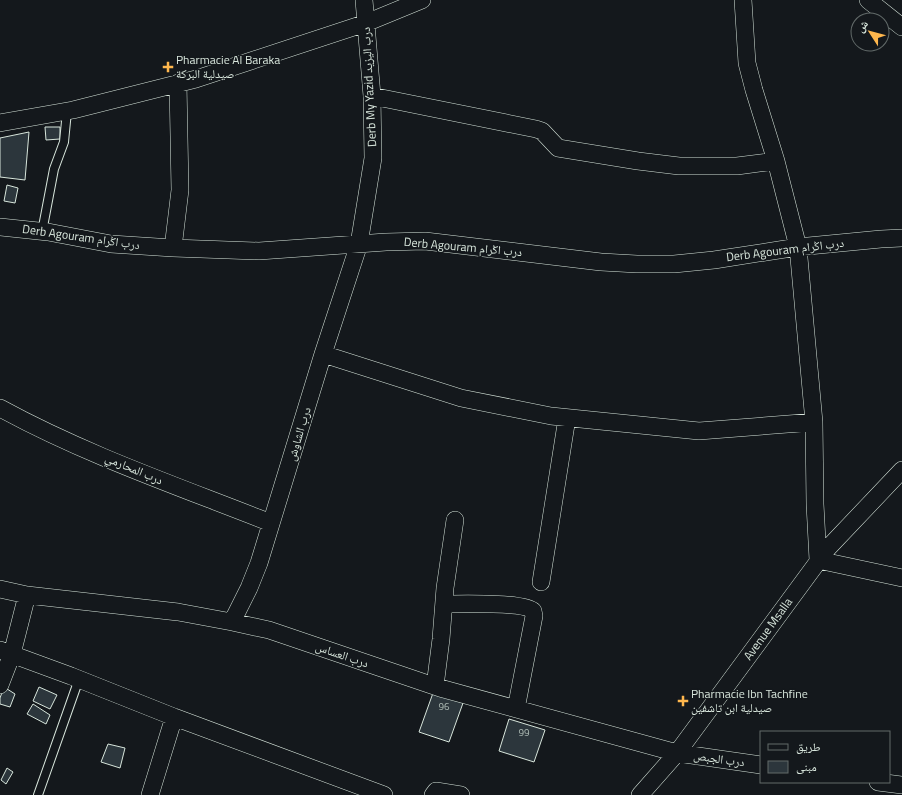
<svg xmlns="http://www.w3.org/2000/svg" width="902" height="795" font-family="'Titillium Web','Noto Naskh Arabic',sans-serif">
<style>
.building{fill:#2c363c;stroke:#d8e6dc}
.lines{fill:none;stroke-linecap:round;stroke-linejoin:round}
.lane-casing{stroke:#d8e6dc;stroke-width:10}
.street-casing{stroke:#d8e6dc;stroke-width:18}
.lane{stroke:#14181c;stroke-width:8}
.street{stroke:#14181c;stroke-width:17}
.poi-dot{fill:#ffb74d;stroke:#14181c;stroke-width:1.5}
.labels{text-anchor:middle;stroke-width:3;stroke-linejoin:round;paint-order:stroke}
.number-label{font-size:10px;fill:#adbab4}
.poi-label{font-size:12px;fill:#d8e6dc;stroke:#14181c;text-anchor:start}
.street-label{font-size:12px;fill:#d8e6dc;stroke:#14181c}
</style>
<rect width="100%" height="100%" fill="#14181c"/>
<!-- building -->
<path class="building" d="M45 127H60V139L46 140Z
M29 132 25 180 0 177V138Z
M7 185 18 188 15 203 4 201Z
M4 687 15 694 10 707 0 704V698Z
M39 687 57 695 50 709 33 701Z
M433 693 463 703 449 742 419 732Z
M33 704 50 715 46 724 27 714Z
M509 719 545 730 534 762 499 751Z
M108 744 125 748 120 768 101 762Z
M7 768 13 772 6 784 1 780Z"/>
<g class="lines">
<defs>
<path id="lane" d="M42 232 54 169 64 142 67 111
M38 795 79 679"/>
<path id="street" d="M743 0 747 63 754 90 776 161 798 247 814 422 815 504 818 560 902 578
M868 0 902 27
M372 96 536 129 542 131 558 148 638 161 679 166H737L776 161
M0 123 73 110 196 79 366 23 422 0
M0 227 48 232 111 244 173 248 259 251 386 242 425 241 601 262 637 264H674L714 260 798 247 881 239 902 238
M173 248 180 190 178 83
M323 354 461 398 551 416 699 431 814 422
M0 408C86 455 180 487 271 523
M541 582 567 418
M0 589 27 595 178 612 232 622 269 630 440 688 677 753 761 765
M444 604C459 604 525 602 533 611L534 616 516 709
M232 622 249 588 259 563 323 354 359 244 373 158 372 96 364 0
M0 650 71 676 174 717 384 795
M0 685 12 654 27 595
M435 686 441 639 445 588 455 520
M878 782 902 785
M150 795 174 717
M433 795 436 791 461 795
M640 795 677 753 828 548 902 470"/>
</defs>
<!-- lane casing -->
<use href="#lane" class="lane-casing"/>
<!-- street casing -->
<use href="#street" class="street-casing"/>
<!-- lane -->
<use href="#lane" class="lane"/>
<!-- street -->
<use href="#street" class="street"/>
</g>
<!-- markers -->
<g class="poi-dot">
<path d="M166 61h4v4h4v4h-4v4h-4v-4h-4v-4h4z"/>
<path d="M681 695h4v4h4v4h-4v4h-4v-4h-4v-4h4z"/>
</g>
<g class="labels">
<!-- number labels -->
<g class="number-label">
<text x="444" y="710">96</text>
<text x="524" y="736">99</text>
</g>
<!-- poi labels -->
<g class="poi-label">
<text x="176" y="64">Pharmacie Al Baraka<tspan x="176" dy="14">صيدلية البركة</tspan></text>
<text x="691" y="698">Pharmacie Ibn Tachfine<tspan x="691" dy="14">صيدلية ابن تاشفين</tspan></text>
</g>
<!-- street labels -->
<g class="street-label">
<text transform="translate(369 87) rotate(-93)" y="4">Derb My Yazid درب اليزيد</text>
<text transform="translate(81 237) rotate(8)" y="4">Derb Agouram درب اڭرام</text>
<text transform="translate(463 247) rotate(5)" y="4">Derb Agouram درب اڭرام</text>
<text transform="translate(785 250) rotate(-7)" y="4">Derb Agouram درب اڭرام</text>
<text transform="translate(299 434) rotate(-73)" y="4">درب الشاوش</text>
<text transform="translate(134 469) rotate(23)" y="4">درب المحارمي</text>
<text transform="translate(768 629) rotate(-54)" y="4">Avenue Msalla</text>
<text transform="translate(342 655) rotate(19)" y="4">درب العساس</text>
<text transform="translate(719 759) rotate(8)" y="4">درب الجبص</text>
</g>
</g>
<!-- legend -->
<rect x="760" y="731" width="130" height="52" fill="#14181c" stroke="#626a69"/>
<rect x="768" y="744" width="20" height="6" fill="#14181c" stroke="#626a69"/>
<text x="796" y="751" font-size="12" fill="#d8e6dc">طريق</text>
<rect x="768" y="761" width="20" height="12" fill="#2c363c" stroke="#626a69"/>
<text x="796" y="771" font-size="12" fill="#d8e6dc">مبنى</text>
<!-- north arrow -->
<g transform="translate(870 32) rotate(306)"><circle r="19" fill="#14181c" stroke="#626a69"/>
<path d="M0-3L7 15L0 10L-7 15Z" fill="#ffb74d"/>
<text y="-6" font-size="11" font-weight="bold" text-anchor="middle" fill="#d8e6dc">ش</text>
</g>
</svg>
